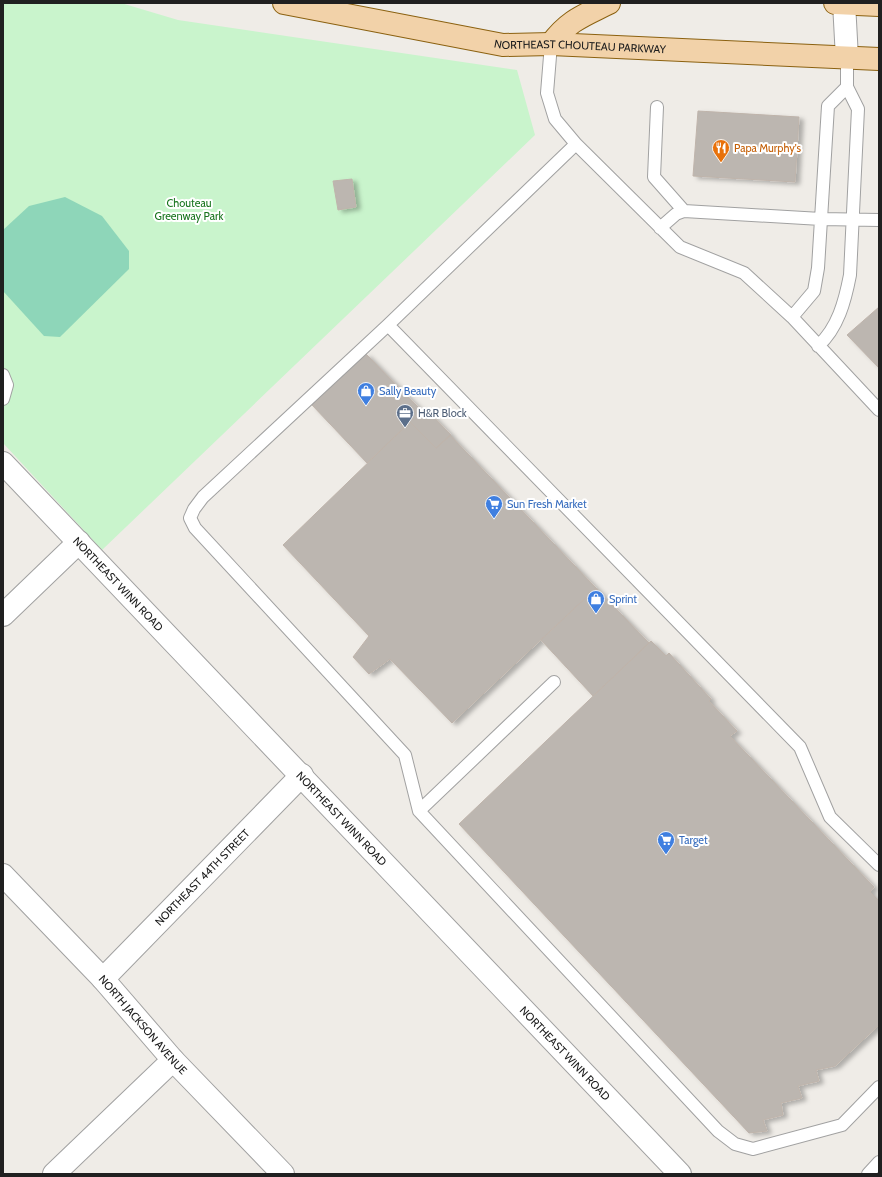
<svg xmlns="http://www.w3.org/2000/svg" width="882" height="1177" font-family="Cabin,sans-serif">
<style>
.park{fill:#c9f4cc}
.pitch{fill:#8ed6b9}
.building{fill:#bcb6b0;stroke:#bfb4ab;filter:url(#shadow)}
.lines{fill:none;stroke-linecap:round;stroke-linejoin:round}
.service-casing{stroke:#a1a1a1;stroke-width:14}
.minor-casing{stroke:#a1a1a1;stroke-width:24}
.primary-casing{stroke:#8b6110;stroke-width:24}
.service{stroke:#fff;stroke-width:12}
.minor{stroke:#fff;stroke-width:22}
.primary{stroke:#f2d2a9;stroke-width:22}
.labels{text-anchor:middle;stroke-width:4;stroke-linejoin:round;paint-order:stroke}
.street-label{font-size:11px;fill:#202020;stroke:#fff}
.food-label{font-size:11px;fill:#c56008;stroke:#fff;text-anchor:start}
.park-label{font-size:11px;fill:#18741e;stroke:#fff}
.shop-label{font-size:11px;fill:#366cbe;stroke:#fff;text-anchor:start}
.service-label{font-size:11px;fill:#4e5e75;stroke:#fff;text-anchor:start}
</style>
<defs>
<filter id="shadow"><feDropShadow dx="4.5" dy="2.5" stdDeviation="2" flood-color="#0004"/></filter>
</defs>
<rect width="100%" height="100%" fill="#efece7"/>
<!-- park -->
<path class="park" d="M3 3H121L178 20 517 70 535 135 102 550 3 443Z"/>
<!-- pitch -->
<path class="pitch" d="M65 197 102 216 129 251V269L60 337 44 336 3 291V230L29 206Z"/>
<!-- building -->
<path class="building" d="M698 111 799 117 795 182 693 176Z
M352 179 356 207 338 210 333 181Z
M879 307V368L847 335Z
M366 354 423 412 426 409 451 435 436 448 410 422 367 463 312 405Z
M410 422 436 448 450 435 596 588 452 723 390 659 369 674 353 657 369 636 283 545Z
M596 588 649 643 593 696 541 640Z
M651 641 666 656 669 653 711 699 709 701 737 731 730 736 874 887 870 892 879 901V1025L835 1066 816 1070 819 1081 798 1086 802 1098 781 1103 783 1115 763 1120 767 1131 749 1133 459 824Z"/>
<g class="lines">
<defs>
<path id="service" d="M551 44 547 93 555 119 576 144 680 247 744 273 792 317 879 410
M657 107 654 177 684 211
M576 144 388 325 203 497 194 509 190 518 195 528 405 755 419 811 718 1131 735 1144 753 1149 842 1125 879 1087
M660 228 676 214 684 211 821 219 879 220
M792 317 814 291 818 268 828 106 847 87
M388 325 800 747 830 817 879 865
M818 346C838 328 845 301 850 275L858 109 847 87V58
M3 375 7 385 3 399
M419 811 554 682
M868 1174 879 1162"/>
<g id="minor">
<path d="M844 3 847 58"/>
<path id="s1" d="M3 463 680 1174"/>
<path d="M3 615 79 542"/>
<path id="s2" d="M3 875 103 979 173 1060 283 1174"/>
<path id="s3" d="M103 979 302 775"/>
<path d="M54 1174 173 1060"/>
</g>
<g id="primary">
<path id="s4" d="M284 3 503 45 551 44 879 59"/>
<path d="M835 3 879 5"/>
<path d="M551 44C569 20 583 16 609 3"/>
</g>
</defs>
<!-- service casing -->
<use href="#service" class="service-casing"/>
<!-- minor casing -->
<use href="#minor" class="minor-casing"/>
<!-- primary casing -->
<use href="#primary" class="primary-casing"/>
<!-- service -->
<use href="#service" class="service"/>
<!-- minor -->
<use href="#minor" class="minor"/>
<!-- primary -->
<use href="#primary" class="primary"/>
</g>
<!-- icons -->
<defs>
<symbol id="restaurant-pin" viewBox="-11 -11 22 30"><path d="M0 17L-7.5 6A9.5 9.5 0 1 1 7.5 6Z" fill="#e8710a" stroke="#fff"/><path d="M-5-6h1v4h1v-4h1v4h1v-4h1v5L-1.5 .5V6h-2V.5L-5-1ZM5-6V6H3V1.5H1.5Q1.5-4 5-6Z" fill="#fff"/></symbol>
<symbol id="shop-pin" viewBox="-11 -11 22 30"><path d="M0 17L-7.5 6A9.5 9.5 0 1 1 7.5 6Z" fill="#3f7fe0" stroke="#fff"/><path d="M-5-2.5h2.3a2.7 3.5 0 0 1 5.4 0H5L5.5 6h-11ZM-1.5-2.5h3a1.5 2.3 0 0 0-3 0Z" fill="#fff"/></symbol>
<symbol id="office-pin" viewBox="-11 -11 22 30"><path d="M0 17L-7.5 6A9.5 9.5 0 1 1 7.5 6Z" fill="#5c6f8a" stroke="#fff"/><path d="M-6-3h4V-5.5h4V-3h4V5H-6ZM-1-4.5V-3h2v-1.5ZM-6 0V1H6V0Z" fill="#fff"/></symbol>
<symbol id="supermarket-pin" viewBox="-11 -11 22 30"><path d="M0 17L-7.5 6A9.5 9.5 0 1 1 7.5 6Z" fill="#3f7fe0" stroke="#fff"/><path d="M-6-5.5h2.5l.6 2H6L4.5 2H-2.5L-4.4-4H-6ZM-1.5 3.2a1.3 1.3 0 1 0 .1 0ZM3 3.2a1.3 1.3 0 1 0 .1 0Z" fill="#fff"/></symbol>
</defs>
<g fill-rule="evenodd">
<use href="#restaurant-pin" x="711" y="138" width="20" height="27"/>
<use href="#shop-pin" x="356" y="381" width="20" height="27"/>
<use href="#office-pin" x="395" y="403" width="20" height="27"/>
<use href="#supermarket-pin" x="484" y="494" width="20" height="27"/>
<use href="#shop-pin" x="586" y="589" width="20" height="27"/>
<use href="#supermarket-pin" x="656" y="830" width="20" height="27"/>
</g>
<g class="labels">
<!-- street labels -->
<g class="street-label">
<text dy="4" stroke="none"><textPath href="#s4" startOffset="300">NORTHEAST CHOUTEAU PARKWAY</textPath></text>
<text dy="4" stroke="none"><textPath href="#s1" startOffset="167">NORTHEAST WINN ROAD</textPath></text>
<text dy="4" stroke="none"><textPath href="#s1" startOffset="491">NORTHEAST WINN ROAD</textPath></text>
<text dy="4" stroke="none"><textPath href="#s3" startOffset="142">NORTHEAST 44TH STREET</textPath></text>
<text dy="4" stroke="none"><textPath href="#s2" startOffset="205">NORTH JACKSON AVENUE</textPath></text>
<text dy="4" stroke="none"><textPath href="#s1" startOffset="815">NORTHEAST WINN ROAD</textPath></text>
</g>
<!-- food labels -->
<g class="food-label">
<text x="734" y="152">Papa Murphy's</text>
</g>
<!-- park labels -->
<g class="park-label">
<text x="189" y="207">Chouteau<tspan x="189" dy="13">Greenway Park</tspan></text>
</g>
<!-- shop labels -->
<g class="shop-label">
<text x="379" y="395">Sally Beauty</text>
<text x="507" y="508">Sun Fresh Market</text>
<text x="609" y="603">Sprint</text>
<text x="679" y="844">Target</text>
</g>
<!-- service labels -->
<g class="service-label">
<text x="418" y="417">H&amp;R Block</text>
</g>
</g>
<!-- border -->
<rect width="882" height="1177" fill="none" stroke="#202020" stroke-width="8"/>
</svg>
